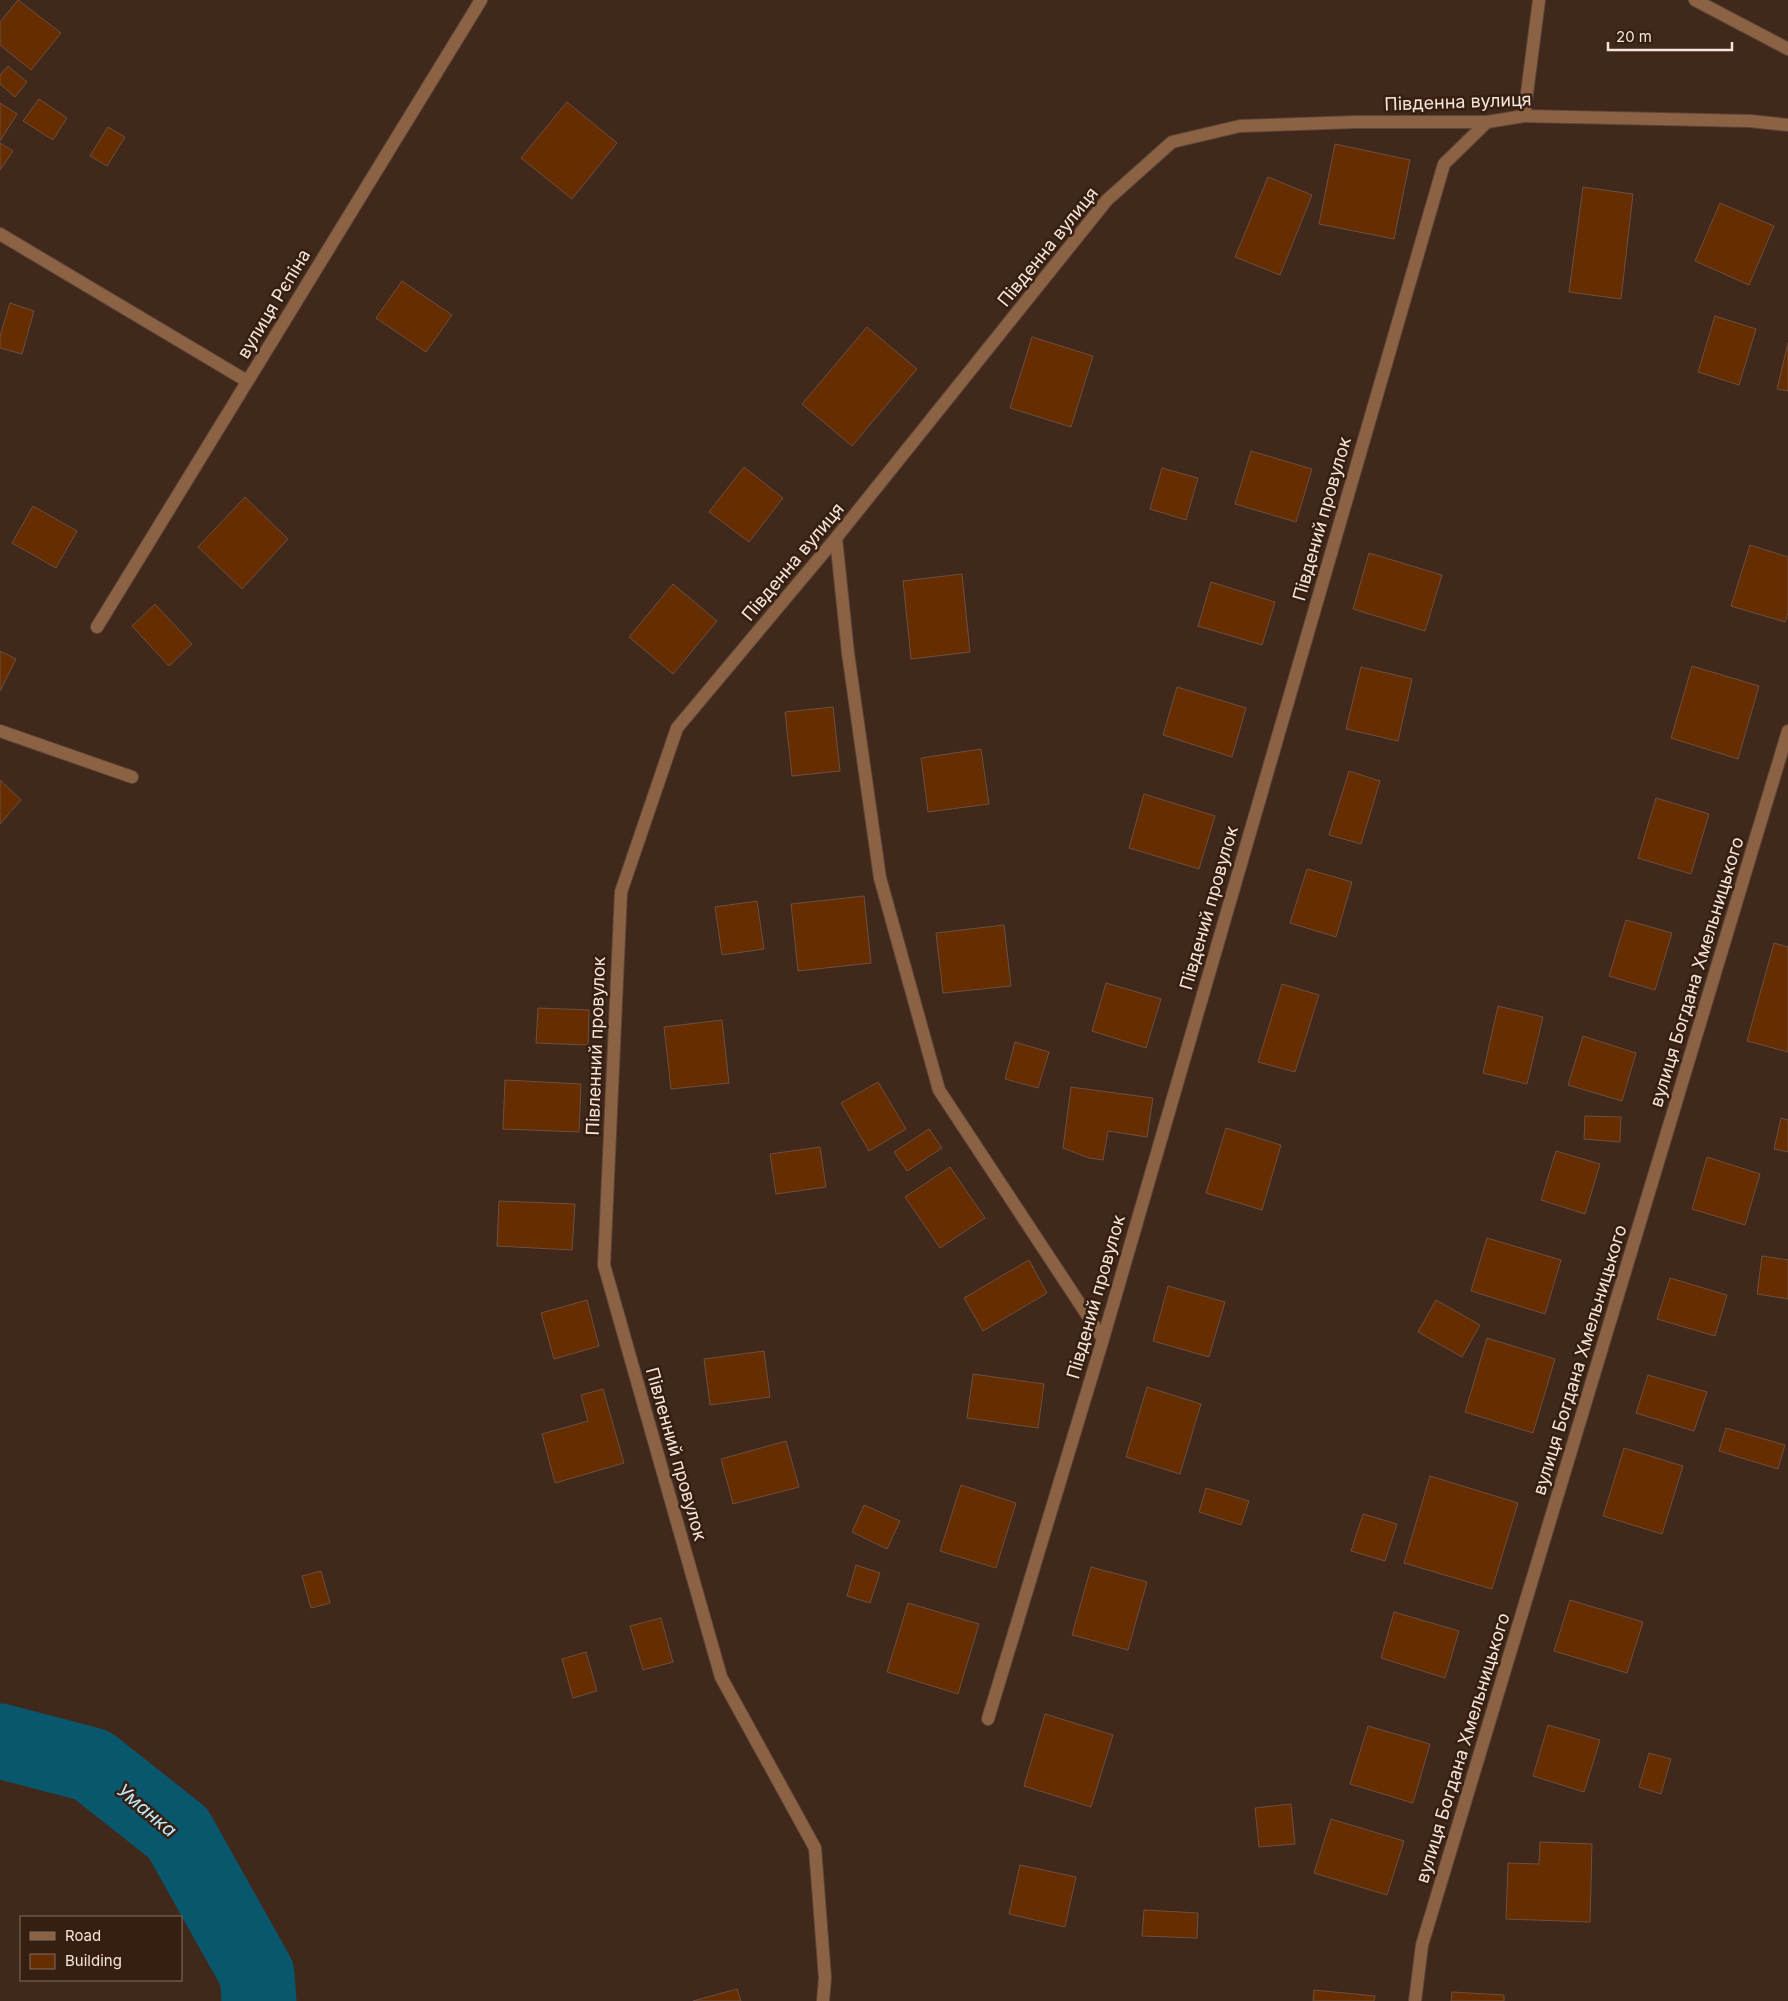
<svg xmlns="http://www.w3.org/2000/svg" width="1788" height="2001" font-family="Inter,sans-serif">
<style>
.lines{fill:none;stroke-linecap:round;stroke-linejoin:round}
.river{stroke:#09576d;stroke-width:75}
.building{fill:#652d00;stroke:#6b5041}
.minor-casing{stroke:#5d4639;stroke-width:14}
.minor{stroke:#8c6244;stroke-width:12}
.labels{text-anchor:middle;stroke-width:5;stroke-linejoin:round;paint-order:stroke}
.street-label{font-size:18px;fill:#f5e5dc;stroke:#361f10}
.water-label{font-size:19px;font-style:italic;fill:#bce8f8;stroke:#361f10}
</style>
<rect width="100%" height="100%" fill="#40281a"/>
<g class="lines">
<!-- river -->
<path class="river" d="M0 1741 92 1765 178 1833 257 1974 259 2001"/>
</g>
<!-- building -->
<path class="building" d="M18 0 61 33 31 70 0 45V22Z
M8 66 27 82 15 97 0 84V75Z
M39 99 67 118 53 140 23 121Z
M567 102 617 143 572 199 521 158Z
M0 103 17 114 0 141Z
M108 127 125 137 107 166 90 156Z
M0 143 13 151 0 170Z
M1335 144 1410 160 1394 239 1319 224Z
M1268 177 1312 195 1280 275 1235 257Z
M1583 187 1633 194 1621 299 1569 292Z
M1720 203 1774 226 1749 285 1695 261Z
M402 281 452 315 426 352 376 318Z
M10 303 34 311 22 354 0 348V336Z
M1715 316 1756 329 1739 385 1698 372Z
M867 327 917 369 852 446 802 404Z
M1032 337 1093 356 1071 427 1010 408Z
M1788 343V391L1777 389Z
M1251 451 1312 469 1296 522 1235 504Z
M744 467 783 498 749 542 709 512Z
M1162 468 1198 478 1186 520 1150 509Z
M245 497 288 539 242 589 198 547Z
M33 506 77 531 56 568 12 543Z
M1750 545 1788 557V613L1785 622 1731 606Z
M1369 553 1442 575 1425 631 1353 609Z
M962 574 970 652 911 659 903 581Z
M1211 582 1275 602 1262 645 1198 626Z
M673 584 717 621 673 674 629 637Z
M155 604 192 644 169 666 132 626Z
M0 651 16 659 0 691Z
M1692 666 1759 686 1738 759 1671 738Z
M1361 667 1412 679 1398 741 1346 729Z
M1177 687 1246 708 1232 757 1163 735Z
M833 707 840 771 792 776 785 712Z
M981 749 989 804 928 812 921 758Z
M1349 771 1380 781 1361 844 1329 835Z
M0 780 21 800 0 824Z
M1144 794 1215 816 1199 869 1129 848Z
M1656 798 1709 814 1691 874 1638 858Z
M1307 869 1352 882 1336 937 1290 923Z
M864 896 871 963 798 971 791 904Z
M757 901 764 949 722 955 715 907Z
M1626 920 1672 933 1655 990 1609 976Z
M1004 925 1011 986 943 993 936 933Z
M1774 943 1788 947V1052L1747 1041Z
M1106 983 1161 999 1146 1048 1092 1031Z
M1282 984 1319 995 1295 1072 1258 1062Z
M1498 1006 1543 1017 1527 1084 1483 1073Z
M538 1008 589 1010 588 1045 536 1043Z
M722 1020 729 1083 671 1089 664 1027Z
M1583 1036 1636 1053 1622 1101 1568 1085Z
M1015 1042 1049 1052 1038 1088 1005 1079Z
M505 1080 581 1084 579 1132 503 1129Z
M878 1082 906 1129 869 1151 841 1103Z
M1071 1087 1153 1098 1147 1137 1108 1131 1103 1160 1089 1158 1063 1148Z
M1585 1116 1621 1117 1620 1142 1584 1139Z
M1781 1118 1788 1120V1152L1774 1149Z
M1226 1128 1281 1145 1262 1210 1206 1193Z
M929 1129 942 1148 907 1171 894 1152Z
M820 1147 826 1187 776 1194 770 1154Z
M1556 1151 1600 1164 1585 1214 1541 1200Z
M1707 1157 1760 1174 1745 1225 1692 1209Z
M950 1167 985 1218 940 1248 905 1197Z
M499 1201 575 1204 572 1250 497 1246Z
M1487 1238 1561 1260 1545 1314 1471 1291Z
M1762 1256 1788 1260V1299L1757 1294Z
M1029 1260 1047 1293 983 1331 964 1298Z
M1670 1278 1727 1295 1715 1336 1657 1319Z
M1168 1286 1225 1302 1209 1357 1153 1341Z
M587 1300 599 1346 554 1359 541 1313Z
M1436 1300 1480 1325 1462 1357 1418 1332Z
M1487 1338 1555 1359 1533 1433 1465 1412Z
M764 1351 770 1397 710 1405 704 1359Z
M973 1374 1044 1384 1038 1428 967 1418Z
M1648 1375 1707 1392 1694 1431 1636 1413Z
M1147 1387 1201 1404 1180 1474 1126 1457Z
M603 1389 624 1463 555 1483 542 1434 588 1421 581 1395Z
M1726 1428 1785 1445 1778 1469 1719 1451Z
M786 1441 799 1487 733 1504 721 1459Z
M1624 1448 1683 1466 1662 1534 1603 1516Z
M1430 1476 1518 1503 1492 1589 1404 1563Z
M961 1485 1016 1503 996 1568 940 1551Z
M1206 1488 1249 1501 1241 1525 1199 1512Z
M864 1505 900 1521 887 1549 852 1532Z
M1363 1514 1397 1524 1385 1561 1351 1551Z
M856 1565 880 1573 870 1603 847 1596Z
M1091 1567 1147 1582 1128 1650 1072 1635Z
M321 1571 330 1603 311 1608 302 1576Z
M1570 1600 1643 1622 1627 1673 1554 1651Z
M908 1603 979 1624 958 1694 887 1672Z
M1394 1612 1459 1631 1445 1678 1381 1658Z
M661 1618 673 1662 643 1670 630 1626Z
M586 1652 597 1691 573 1698 562 1659Z
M1045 1714 1113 1735 1091 1807 1024 1786Z
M1548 1725 1600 1740 1584 1792 1533 1776Z
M1368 1726 1430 1744 1413 1803 1350 1784Z
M1649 1753 1671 1759 1661 1794 1639 1787Z
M1291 1804 1295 1844 1259 1847 1255 1808Z
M1331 1819 1404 1841 1387 1895 1314 1873Z
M1540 1842 1592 1844 1590 1922 1506 1919 1508 1863 1539 1864Z
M1020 1865 1076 1877 1065 1927 1009 1914Z
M1144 1910 1198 1913 1197 1938 1142 1936Z
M737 1989 741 2001H693Z
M1314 1990 1375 1996 1374 2001H1313Z
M1452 1992 1504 1995V2001H1451Z"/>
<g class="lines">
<defs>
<path id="minor" d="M1695 0 1788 49
M1524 116 1539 0
M0 234 247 381
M836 538 848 653 880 878 939 1090 1103 1339
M97 627 481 0
M0 731 132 777
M988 1719 1103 1339 1444 164 1487 122
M823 2001 825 1978 815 1848 721 1677 604 1265 621 892 677 728 836 538 1107 200 1172 142 1240 126 1355 122H1487L1524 116 1750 121 1788 125
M1415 2001 1422 1945 1788 731"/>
</defs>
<!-- minor casing -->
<use href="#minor" class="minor-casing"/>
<!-- minor -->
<use href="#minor" class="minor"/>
</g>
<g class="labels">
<!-- street labels -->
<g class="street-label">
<text transform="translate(1458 102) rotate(-2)" y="6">Південна вулиця</text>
<text transform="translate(1048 247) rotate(-51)" y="6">Південна вулиця</text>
<text transform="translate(274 304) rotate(-59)" y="6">вулиця Рєпіна</text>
<text transform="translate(1322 519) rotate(-74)" y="6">Південий провулок</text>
<text transform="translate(793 562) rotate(-50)" y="6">Південна вулиця</text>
<text transform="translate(1209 908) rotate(-74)" y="6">Південий провулок</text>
<text transform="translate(1697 972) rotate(-73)" y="6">вулиця Богдана Хмельницького</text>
<text transform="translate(596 1046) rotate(-88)" y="6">Півленний провулок</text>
<text transform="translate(1096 1297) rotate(-74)" y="6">Південий провулок</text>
<text transform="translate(1580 1360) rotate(-73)" y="6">вулиця Богдана Хмельницького</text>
<text transform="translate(676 1454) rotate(74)" y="6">Півленний провулок</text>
<text transform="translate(1463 1748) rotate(-73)" y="6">вулиця Богдана Хмельницького</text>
</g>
<!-- water labels -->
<g class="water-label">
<text transform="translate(147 1810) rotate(40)" y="7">Уманка</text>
</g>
</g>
<!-- legend -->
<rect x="20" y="1916" width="162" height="65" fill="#361f10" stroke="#826e62"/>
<rect x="30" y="1932" width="25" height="8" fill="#8c6244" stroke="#826e62"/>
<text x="65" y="1941" font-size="15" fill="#f5e5dc">Road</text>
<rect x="30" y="1954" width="25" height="15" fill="#652d00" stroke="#826e62"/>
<text x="65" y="1966" font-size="15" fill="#f5e5dc">Building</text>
<!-- scale -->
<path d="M1608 42v8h124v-8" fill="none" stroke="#f5e5dc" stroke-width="2.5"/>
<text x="1616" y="42" font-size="15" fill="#f5e5dc" stroke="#361f10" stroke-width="4" paint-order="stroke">20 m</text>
</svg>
